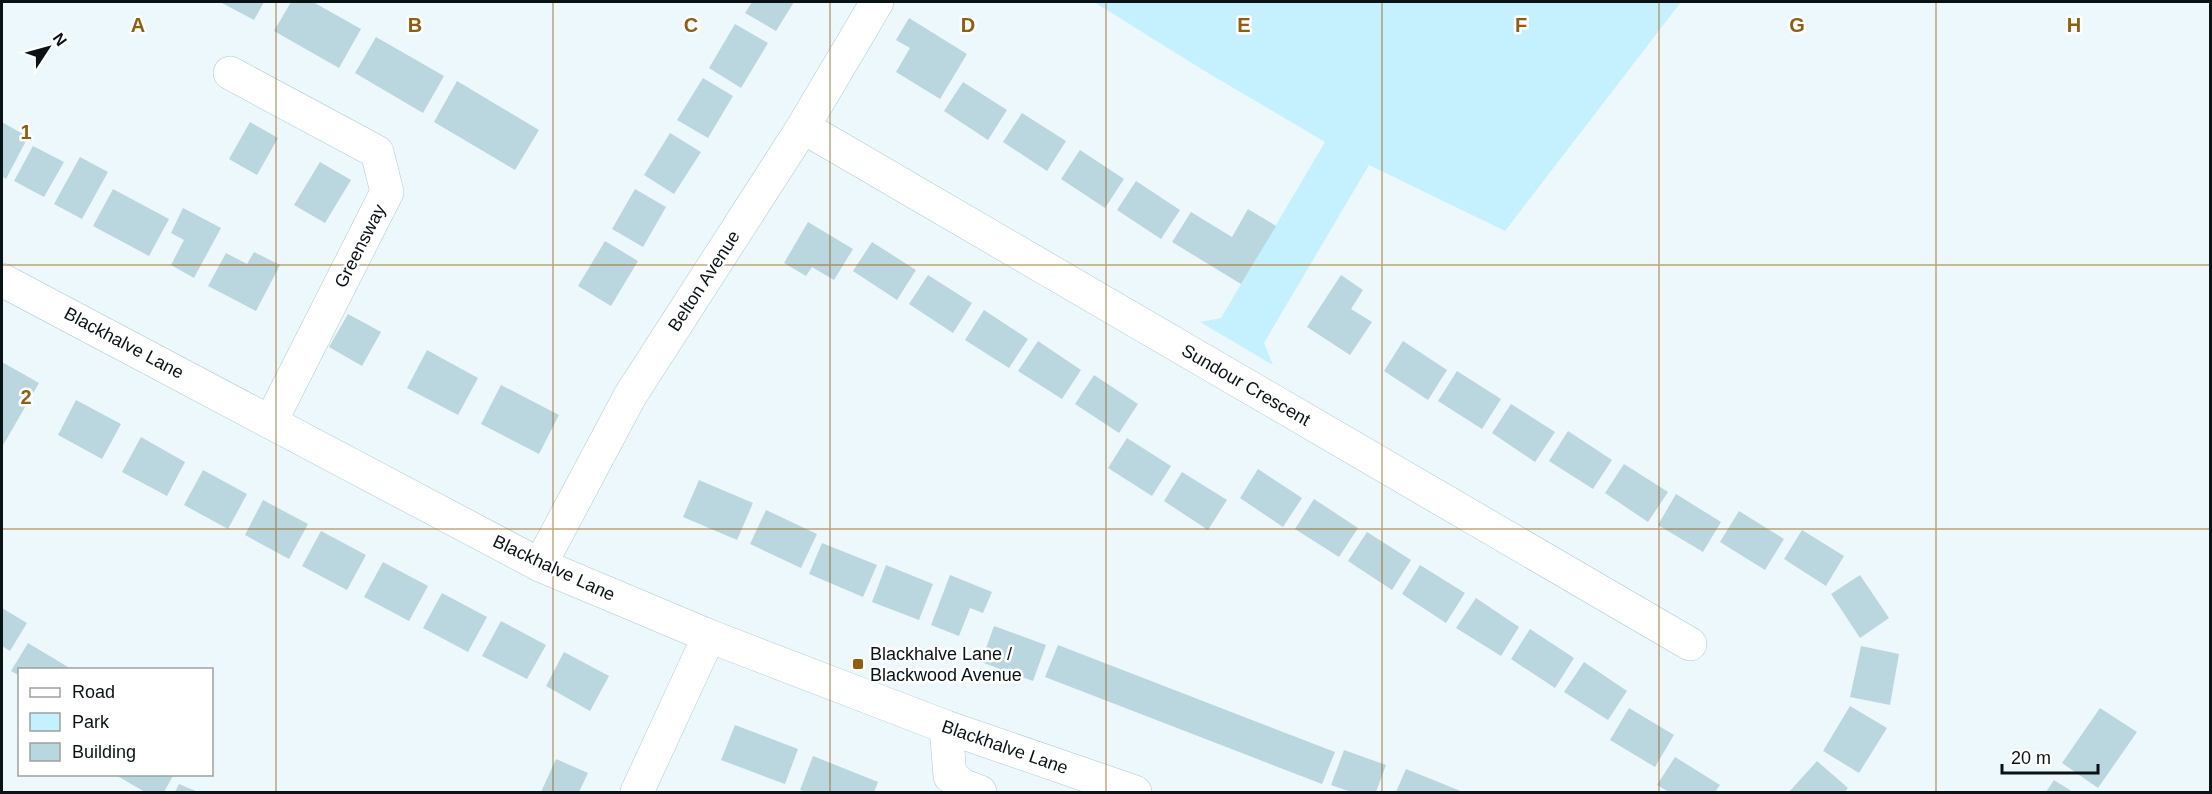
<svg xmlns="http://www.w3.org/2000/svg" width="2212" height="794" font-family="Helvetica,sans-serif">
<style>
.green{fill:#c5f1ff}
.building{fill:#bad6df}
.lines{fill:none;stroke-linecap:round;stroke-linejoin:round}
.minor-casing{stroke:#aec9d2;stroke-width:34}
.major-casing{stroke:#aec9d2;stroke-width:34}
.minor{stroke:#fff;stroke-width:33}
.major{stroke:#fff;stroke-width:33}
.grid{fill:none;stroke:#915d10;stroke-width:1.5;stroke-opacity:0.55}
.poi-dot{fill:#915d10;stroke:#fff;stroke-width:2}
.labels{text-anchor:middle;stroke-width:5;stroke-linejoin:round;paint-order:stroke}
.street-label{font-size:18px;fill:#091316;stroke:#fff}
.poi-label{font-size:18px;fill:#091316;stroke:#fff;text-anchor:start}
.grid-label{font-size:20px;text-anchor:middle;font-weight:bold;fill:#915d10;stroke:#fff;stroke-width:5;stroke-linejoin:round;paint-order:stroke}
</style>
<rect width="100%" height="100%" fill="#edf8fc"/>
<!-- green -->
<path class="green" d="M1094 2H1681L1505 231 1369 165 1264 343 1273 365 1200 322 1221 318 1325 142 1203 70Z"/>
<!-- building -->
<path class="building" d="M220 2H264L254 20Z
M291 2H313L361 29 339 68 274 31Z
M752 2H794L776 31 745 13Z
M909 18 967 54 940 99 896 72 910 48 896 40Z
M735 24 768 43 741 88 709 68Z
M376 37 444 76 423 113 355 73Z
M703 78 733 96 708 138 677 120Z
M457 81 539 130 515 170 434 122Z
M963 82 1007 110 988 140 944 111Z
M1022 113 1066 141 1047 171 1003 142Z
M2 122 28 137 6 179 2 176Z
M250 122 278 138 257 175 229 159Z
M670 133 701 152 674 194 644 175Z
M33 146 64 162 44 197 14 181Z
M1080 150 1124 179 1105 208 1061 179Z
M80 157 108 172 82 219 54 204Z
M320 162 351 180 325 223 294 205Z
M1136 181 1180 210 1161 239 1117 210Z
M113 189 169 219 149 256 93 226Z
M635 189 666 207 643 247 612 229Z
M183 208 221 228 194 278 171 265 184 240 171 233Z
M1248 209 1276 226 1241 284 1172 242 1191 212 1232 237Z
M808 222 853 249 834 280 812 267 806 276 784 263Z
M605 241 638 261 611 306 578 286Z
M872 242 916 270 897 300 853 271Z
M254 252 280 265 256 311 208 286 226 253 247 264Z
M928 275 972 303 953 333 909 304Z
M1341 275 1363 290 1351 309 1372 322 1350 355 1307 327Z
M984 310 1028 339 1009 368 965 340Z
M348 314 381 332 362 366 329 347Z
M1038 341 1081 370 1062 399 1018 371Z
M1403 341 1447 370 1428 400 1384 371Z
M427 350 478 378 458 415 407 388Z
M2 362 39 383 2 447Z
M1457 371 1501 399 1482 429 1438 401Z
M1094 375 1138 404 1119 433 1075 404Z
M501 385 559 415 539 454 481 424Z
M76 400 121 424 102 459 58 435Z
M1511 404 1555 432 1535 462 1492 433Z
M1568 431 1612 460 1593 489 1549 461Z
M141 437 185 462 167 496 122 472Z
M1127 438 1171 466 1152 496 1108 468Z
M1624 464 1668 492 1648 522 1605 493Z
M1258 469 1302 498 1283 527 1240 498Z
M203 470 247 494 228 529 184 505Z
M1182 472 1227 500 1208 530 1164 501Z
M699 480 753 503 737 540 683 517Z
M1676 494 1721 522 1703 552 1658 525Z
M1314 499 1358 528 1339 557 1295 529Z
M263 500 308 524 289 559 245 535Z
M766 510 817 534 801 568 750 544Z
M1739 511 1784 539 1765 570 1720 542Z
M1802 530 1844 556 1826 586 1784 559Z
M321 531 366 555 347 590 302 566Z
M1367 532 1411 560 1392 590 1348 561Z
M822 543 877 565 863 597 809 574Z
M383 562 428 586 409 621 364 597Z
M886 565 933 584 919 620 872 602Z
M1420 565 1465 593 1446 623 1402 594Z
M950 575 992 592 983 613 970 608 959 636 931 625Z
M1860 575 1889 618 1860 638 1831 594Z
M442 593 487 617 468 652 423 628Z
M1476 598 1519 627 1501 656 1456 628Z
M2 608 27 623 10 651 2 646Z
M501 621 546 645 527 679 482 656Z
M994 626 1046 645 1033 681 981 662Z
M1530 629 1574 658 1555 688 1511 659Z
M28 643 73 670H20V676L11 671Z
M1058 645 1335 752 1322 784 1045 677Z
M1861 646 1899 654 1890 705 1850 697Z
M564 652 609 676 590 711 546 686Z
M1584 662 1627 691 1608 720 1564 692Z
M1850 706 1887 728 1859 773 1823 751Z
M1629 708 1674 735 1655 767 1610 740Z
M2100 708 2137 732 2098 788 2062 763Z
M735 725 798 749 785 784 721 760Z
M1344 750 1386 765 1376 792H1351L1331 785Z
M813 756 878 782 874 792H806L800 790Z
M1675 757 1720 785 1715 792H1669L1657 785Z
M556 759 588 773 579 792H541Z
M1817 761 1848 788 1845 792H1789Z
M1406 769 1463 792H1396Z
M114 774H174L164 792H145Z
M2054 780 2073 792H2046Z
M179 784 198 792H175Z"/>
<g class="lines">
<defs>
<path id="minor" d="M230 73 377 152 387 192 271 421
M803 127 1690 644
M540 565 630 396 803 127 877 2
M946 727 950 776 964 786 980 792
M637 792 709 636"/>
<path id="major" d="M2 280 540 565 709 636 946 727 1135 792"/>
</defs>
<!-- minor casing -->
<use href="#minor" class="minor-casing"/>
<!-- major casing -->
<use href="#major" class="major-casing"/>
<!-- minor -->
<use href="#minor" class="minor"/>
<!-- major -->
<use href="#major" class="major"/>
</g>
<!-- grid -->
<path class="grid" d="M276 2V792M553 2V792M830 2V792M1106 2V792M1382 2V792M1659 2V792M1936 2V792M2 265H2210M2 529H2210"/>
<!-- markers -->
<rect class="poi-dot" x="852" y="658" width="12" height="12" rx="3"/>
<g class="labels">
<!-- street labels -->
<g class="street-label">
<text transform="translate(360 246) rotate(-63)" y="6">Greensway</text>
<text transform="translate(704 281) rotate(-57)" y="6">Belton Avenue</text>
<text transform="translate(124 343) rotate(28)" y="6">Blackhalve Lane</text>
<text transform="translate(1246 385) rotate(30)" y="6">Sundour Crescent</text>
<text transform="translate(554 568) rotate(25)" y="6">Blackhalve Lane</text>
<text transform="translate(1005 747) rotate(19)" y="6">Blackhalve Lane</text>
</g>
<!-- poi labels -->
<g class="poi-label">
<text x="870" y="660">Blackhalve Lane /<tspan x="870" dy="21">Blackwood Avenue</tspan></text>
</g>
</g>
<g class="grid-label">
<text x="138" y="32">A</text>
<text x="415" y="32">B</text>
<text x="691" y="32">C</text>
<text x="968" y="32">D</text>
<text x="1244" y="32">E</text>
<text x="1521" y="32">F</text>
<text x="1797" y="32">G</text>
<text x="2074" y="32">H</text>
<text x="26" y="139">1</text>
<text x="26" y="404">2</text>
</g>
<!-- border -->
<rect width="2212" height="794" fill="none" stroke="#091316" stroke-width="6"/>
<!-- legend -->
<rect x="18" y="668" width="195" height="108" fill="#ffffff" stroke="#9da1a2" stroke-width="1.5"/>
<rect x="30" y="688" width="30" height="9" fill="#ffffff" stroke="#9da1a2" stroke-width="1.5"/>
<text x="72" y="698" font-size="18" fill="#091316">Road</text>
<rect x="30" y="713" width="30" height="18" fill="#c5f1ff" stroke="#9da1a2" stroke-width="1.5"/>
<text x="72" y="728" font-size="18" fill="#091316">Park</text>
<rect x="30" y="743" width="30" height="18" fill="#bad6df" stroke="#9da1a2" stroke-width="1.5"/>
<text x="72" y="758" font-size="18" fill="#091316">Building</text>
<!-- north arrow -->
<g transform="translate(48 48) rotate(54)" stroke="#ffffff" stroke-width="4.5" paint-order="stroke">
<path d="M0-4.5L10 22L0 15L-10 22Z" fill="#091316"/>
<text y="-9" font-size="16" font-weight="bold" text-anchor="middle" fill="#091316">N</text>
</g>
<!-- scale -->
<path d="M2002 764v9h96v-9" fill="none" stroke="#091316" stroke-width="3"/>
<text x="2011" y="764" font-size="18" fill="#091316" stroke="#ffffff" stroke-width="4.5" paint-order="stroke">20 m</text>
</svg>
